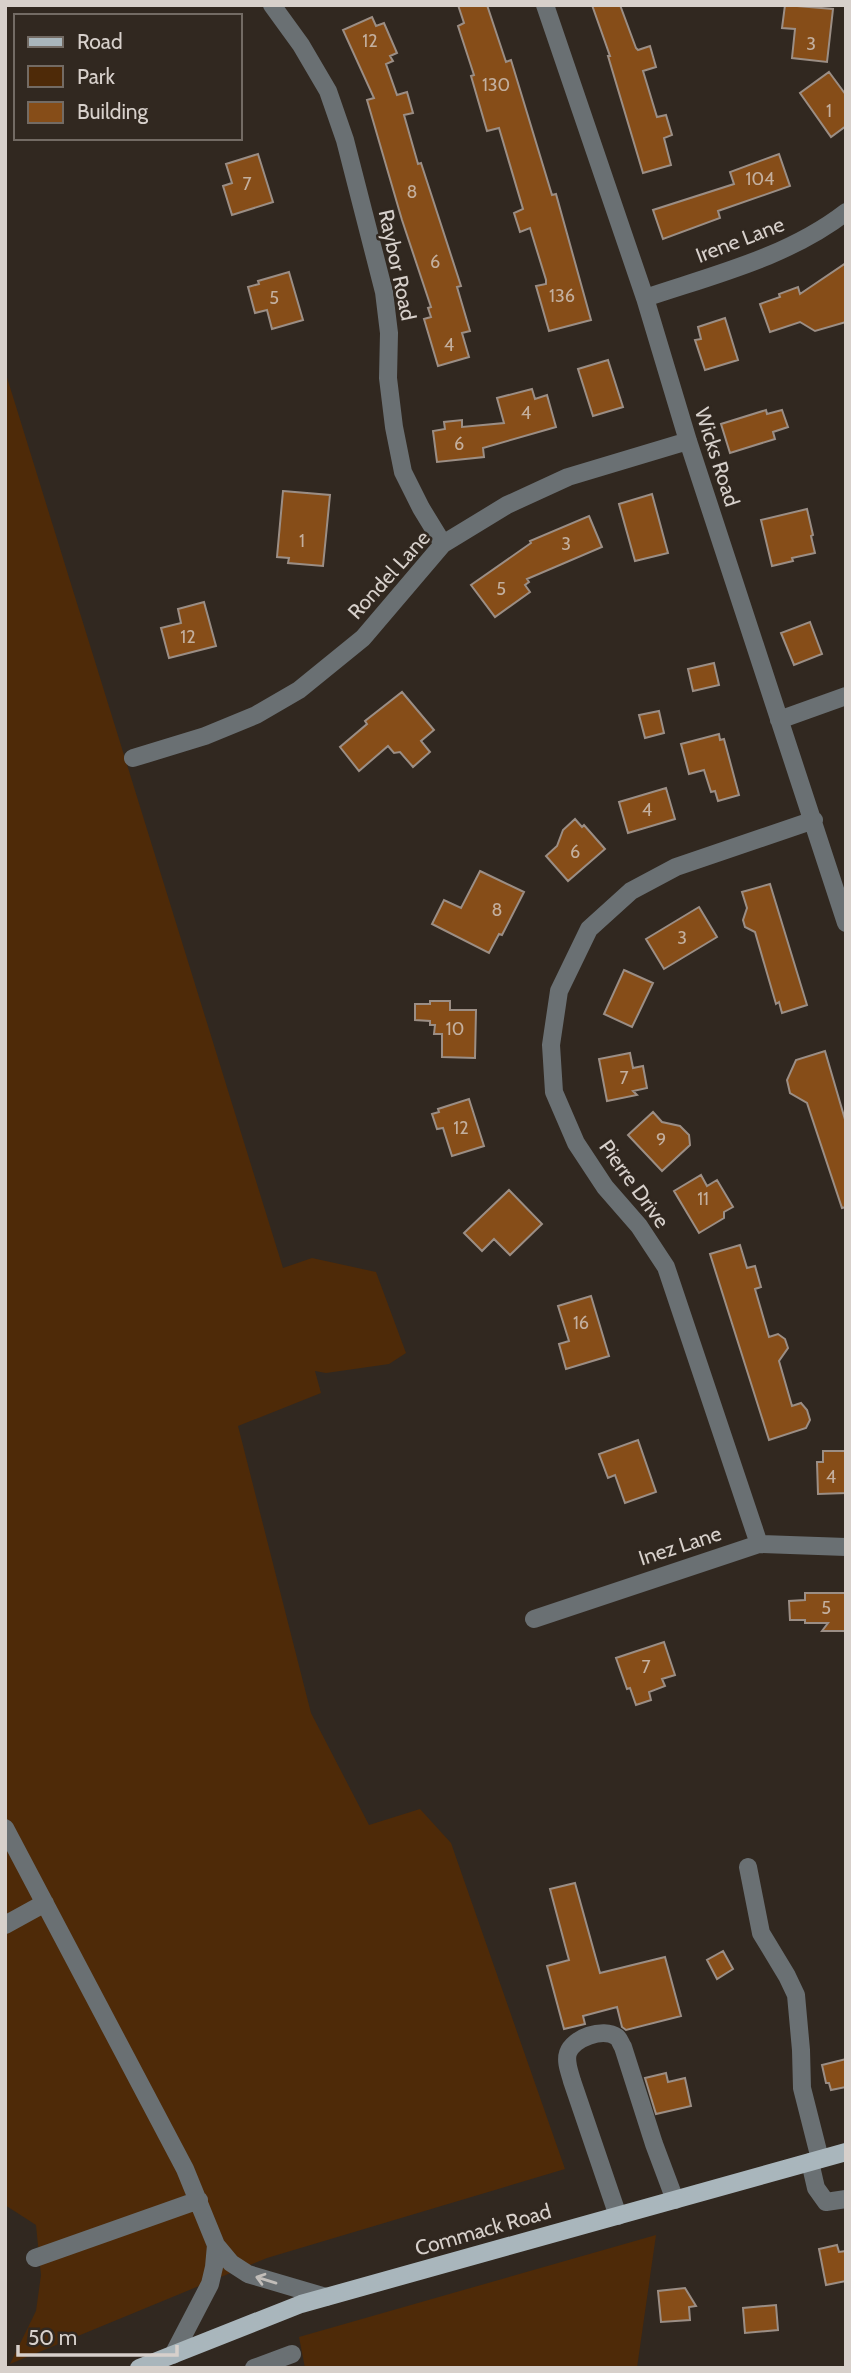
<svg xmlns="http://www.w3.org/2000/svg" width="851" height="2373" font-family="Cabin,sans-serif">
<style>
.green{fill:#4e2a08}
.building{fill:#864d18;stroke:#9b8e85;stroke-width:2}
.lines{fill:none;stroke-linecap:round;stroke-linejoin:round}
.minor{stroke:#6a7073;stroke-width:18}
.major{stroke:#a9b6bc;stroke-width:18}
.oneway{stroke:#c1bdb9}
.labels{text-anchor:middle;stroke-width:5;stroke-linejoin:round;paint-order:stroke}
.number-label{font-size:18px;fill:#c3af9e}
.street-label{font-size:21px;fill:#d7d0cb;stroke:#312820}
</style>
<rect width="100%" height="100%" fill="#312820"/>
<!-- green -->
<path class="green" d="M5 371 283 1268 312 1258 376 1272 406 1353 389 1364 326 1373 315 1371 321 1393 238 1426 311 1713 369 1825 420 1809 451 1843 565 2169 267 2258 10 2364 36 2311 41 2275 36 2225 5 2205Z
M656 2235 637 2368H305L299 2337Z"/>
<!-- building -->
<path class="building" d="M458 5H487L506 62 511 60 552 195 556 194 591 320 549 331 536 286 546 284V280L530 228 520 232 514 213 523 209 499 128 487 131 471 76 474 75 458 26 464 23Z
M592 5H620L636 48 638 50 650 46 656 67 643 71 657 117 666 115 672 135 664 138 671 165 643 173 608 56H610Z
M785 5 833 9 827 62 792 58 795 29 782 28Z
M372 17 376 26 384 23 397 53 390 56 393 61 386 64 397 95 407 92 413 113 404 115 418 164 421 163 461 286 457 287 470 331 462 333 469 357 438 366 424 319 431 317 428 308 431 307 402 220 367 100 374 98 343 30Z
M829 72 846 95V126L831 137 800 93Z
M258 154 273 202 232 215 223 186 232 183 226 164Z
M779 154 790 186 718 211 720 218 663 239 653 210 734 184 730 172Z
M846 263V322L815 331 800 322 770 332 760 304 780 297 779 294 798 287 800 294Z
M289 272 303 320 272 329 267 310 255 313 248 287 259 284 258 281Z
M725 318 738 360 705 370 695 340 701 339 698 327Z
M608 360 623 407 593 416 578 369Z
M532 389 535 399 547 395 556 427 483 448 484 457 437 462 433 431 445 429 444 422 462 420V427L504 423 497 398Z
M766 410 767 414 782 410 788 427 773 432 775 439 730 453 721 424Z
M283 491 330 495 323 566 288 563 289 558 277 557Z
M652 494 668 553 635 561 619 504Z
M807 509 813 535 811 536 815 553 792 558 793 561 772 566 761 520Z
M589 516 602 547 527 579 529 582 525 585 530 592 495 617 471 585 531 543 530 541Z
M204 602 216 646 169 658 161 628 181 623 178 609Z
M810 622 822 654 794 665 781 633Z
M714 663 719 685 693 691 688 669Z
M402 692 434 730 421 741 430 752 413 767 400 752 394 753 388 746 359 771 340 747 367 724 365 721Z
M659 711 664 733 645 738 639 715Z
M719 734 720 740 724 739 739 795 718 801 715 791 711 792 704 770 689 774 681 744Z
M666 788 675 819 628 833 619 802Z
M575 819 582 827 584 825 605 849 568 881 546 856 557 846 563 830Z
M480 871 524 892 502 935 499 934 489 953 432 924 444 900 461 908Z
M770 884 807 1005 782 1013 779 1002 776 1004 755 932 745 927 743 920 747 908 742 892Z
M699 907 717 937 664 969 646 939Z
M624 970 653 983 632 1027 604 1014Z
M430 1001H450V1010H476L475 1058 442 1057V1034H434L435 1025H430V1021L415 1020V1004H430Z
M825 1051 846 1123V1207L842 1208 807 1103 790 1093 787 1080 796 1060Z
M630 1053 633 1068 643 1066 647 1088 633 1091 637 1095 607 1101 599 1059Z
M469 1099 484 1146 452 1156 443 1128 437 1129 432 1114 439 1112 438 1109Z
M653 1112 662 1122 680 1126 689 1135 690 1145 662 1171 628 1135Z
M701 1175 707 1186 717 1180 733 1207 724 1212V1218L699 1233 674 1191Z
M509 1190 542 1224 510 1255 494 1239 482 1251 464 1233Z
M740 1245 747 1268 755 1266 761 1287 755 1289 769 1337 778 1334 785 1339 788 1348 779 1361 792 1406 801 1403 807 1410 810 1420 806 1428 769 1440 710 1254Z
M591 1296 609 1356 566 1369 559 1344 569 1341 558 1306Z
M638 1440 656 1492 625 1503 615 1475 608 1478 599 1454Z
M823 1451H846V1493L818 1494 817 1462H823Z
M805 1593H846V1631H822L828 1623H805V1620H790L789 1601 805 1600Z
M664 1642 675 1675 662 1679 665 1686 649 1692 651 1700 636 1705 630 1688 627 1689 616 1658Z
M575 1883 600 1973 665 1957 681 2016 626 2030 622 2027 617 2007 583 2016 585 2024 564 2029 547 1966 569 1960 550 1889Z
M723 1951 733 1969 717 1979 707 1960Z
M846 2059V2087L831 2090 829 2083H826L822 2065Z
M666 2073 668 2082 685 2078 691 2106 656 2114 645 2078Z
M837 2245 839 2252 846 2251V2281L826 2285 819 2249Z
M685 2288 696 2306 689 2307 690 2320 661 2322 658 2291Z
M776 2305 778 2330 745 2333 743 2308Z"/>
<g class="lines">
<!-- minor -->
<path class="minor" d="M272 5 301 45 328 91 345 140 384 292 389 333 388 378 394 427 403 472 421 508 443 544
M545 5 645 298 688 441 846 923
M645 298C713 275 788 257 846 212
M779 720 846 696
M133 758 205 736 256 715 299 690 363 638 443 544 507 505 568 477 688 441
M759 1544 666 1267 639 1226 605 1187 576 1143 554 1092 551 1045 559 991 589 929 631 891 676 867 814 820
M534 1619 759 1544 846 1547
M5 1828 185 2169 216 2245 231 2263 248 2274 326 2297
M748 1867 761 1933 787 1976 796 1995 801 2050 802 2088 820 2159
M5 1925 45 1903
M810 2162 816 2188 826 2202 846 2199
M618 2216 572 2081C570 2073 565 2062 568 2053 573 2038 603 2027 617 2037 620 2040 621 2044 623 2047L654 2144 675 2200
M35 2258 199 2200
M173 2355 210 2284 214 2267 216 2245
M254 2368 292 2354"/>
<!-- major -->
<path class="major" d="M139 2368 301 2304 846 2152"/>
</g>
<!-- one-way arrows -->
<defs><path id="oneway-shaft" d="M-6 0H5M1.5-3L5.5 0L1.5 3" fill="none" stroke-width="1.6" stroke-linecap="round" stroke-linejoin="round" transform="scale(1.75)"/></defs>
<use class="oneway" href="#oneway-shaft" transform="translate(266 2280) rotate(-163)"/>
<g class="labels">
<!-- number labels -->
<g class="number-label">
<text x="370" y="47">12</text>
<text x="811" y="50">3</text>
<text x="496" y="91">130</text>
<text x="829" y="117">1</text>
<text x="760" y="185">104</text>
<text x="247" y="190">7</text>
<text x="412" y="198">8</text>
<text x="435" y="268">6</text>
<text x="562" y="302">136</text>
<text x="274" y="304">5</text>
<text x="449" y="351">4</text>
<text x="526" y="419">4</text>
<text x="459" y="450">6</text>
<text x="302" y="547">1</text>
<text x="566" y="550">3</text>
<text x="501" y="595">5</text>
<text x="188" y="643">12</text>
<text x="647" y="816">4</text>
<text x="575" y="858">6</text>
<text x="497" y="916">8</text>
<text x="682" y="944">3</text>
<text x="455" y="1035">10</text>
<text x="624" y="1084">7</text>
<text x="461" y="1134">12</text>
<text x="661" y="1146">9</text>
<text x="703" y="1205">11</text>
<text x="581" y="1329">16</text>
<text x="831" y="1483">4</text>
<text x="826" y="1614">5</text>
<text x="646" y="1673">7</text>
</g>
<!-- street labels -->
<g class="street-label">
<text transform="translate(740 240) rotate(-21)" y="7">Irene Lane</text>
<text transform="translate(397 265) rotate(78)" y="7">Raybor Road</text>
<text transform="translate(717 457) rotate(72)" y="7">Wicks Road</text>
<text transform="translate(389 575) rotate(-48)" y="7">Rondel Lane</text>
<text transform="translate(634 1184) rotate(54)" y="7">Pierre Drive</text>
<text transform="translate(680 1546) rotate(-18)" y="7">Inez Lane</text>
<text transform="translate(483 2230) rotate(-16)" y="7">Commack Road</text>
</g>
</g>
<!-- border -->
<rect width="851" height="2373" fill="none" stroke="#d7d0cb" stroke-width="14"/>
<!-- legend -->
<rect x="14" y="14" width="228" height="126" fill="#312820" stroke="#736b64" stroke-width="2"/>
<rect x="28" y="37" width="35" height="10" fill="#a9b6bc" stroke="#736b64" stroke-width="2"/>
<text x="77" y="49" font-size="21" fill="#d7d0cb">Road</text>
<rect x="28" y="66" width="35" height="21" fill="#4e2a08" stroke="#736b64" stroke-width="2"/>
<text x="77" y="84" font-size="21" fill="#d7d0cb">Park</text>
<rect x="28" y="102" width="35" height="21" fill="#864d18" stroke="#736b64" stroke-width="2"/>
<text x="77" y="119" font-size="21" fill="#d7d0cb">Building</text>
<!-- scale -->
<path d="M18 2345v10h159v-10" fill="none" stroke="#d7d0cb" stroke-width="3.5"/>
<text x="28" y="2345" font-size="21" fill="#d7d0cb" stroke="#312820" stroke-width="5" paint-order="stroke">50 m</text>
</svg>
